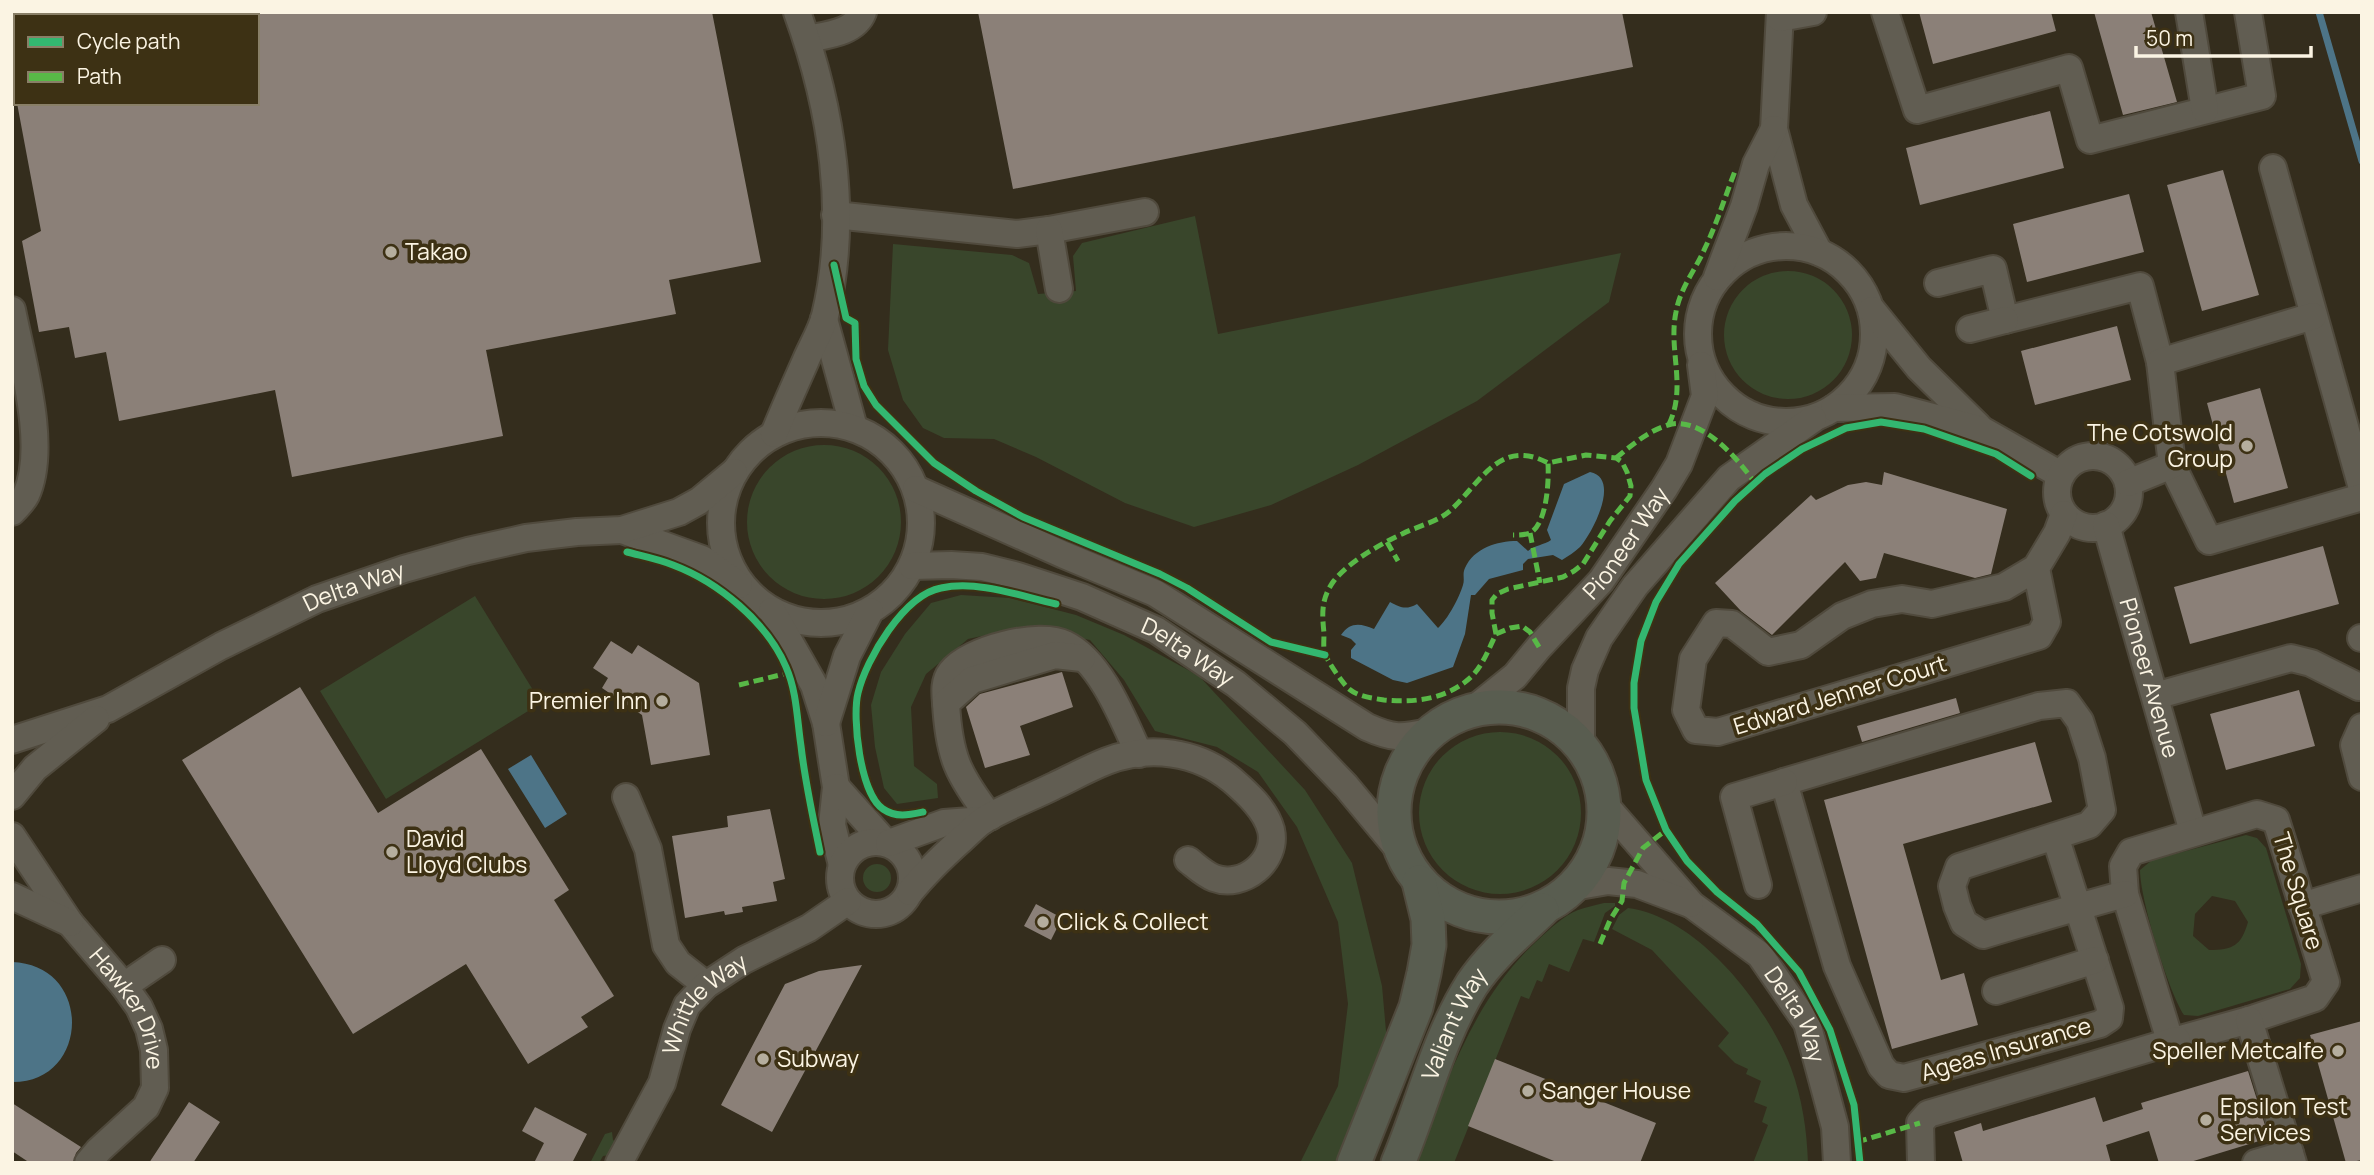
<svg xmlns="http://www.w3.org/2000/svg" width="2374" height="1175" font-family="Manrope,sans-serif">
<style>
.green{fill:#39462b;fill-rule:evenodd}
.water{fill:#4d7487}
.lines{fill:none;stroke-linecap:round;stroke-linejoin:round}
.stream{stroke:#4d7487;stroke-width:7}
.building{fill:#8b8078}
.minor-casing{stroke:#504a3d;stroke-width:30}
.major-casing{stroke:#504a3d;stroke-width:37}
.minor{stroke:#615d52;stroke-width:26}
.major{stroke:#595d50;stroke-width:33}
.quiet{stroke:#58b947;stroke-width:5;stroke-dasharray:10 5;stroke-linecap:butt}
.cycleway-casing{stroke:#3d3114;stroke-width:11}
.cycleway{stroke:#33b770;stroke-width:7}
.poi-dot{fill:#b5ae9e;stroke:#3d3114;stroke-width:2.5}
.labels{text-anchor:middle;stroke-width:7;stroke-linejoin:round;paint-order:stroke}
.poi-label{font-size:23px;fill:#fbf4e3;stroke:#3d3114;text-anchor:start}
.street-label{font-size:23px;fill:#fbf4e3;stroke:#3d3114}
</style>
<rect width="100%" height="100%" fill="#342d1d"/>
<!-- green -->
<path class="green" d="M1195 216 1218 334 1621 253 1609 302 1477 401 1358 465 1271 505 1194 527 1125 503 1036 457 994 439 944 438 923 428 903 400 888 350 893 244 1012 255 1029 263 1038 294 1076 291 1073 256 1082 243Z
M1724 335a64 64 0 1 1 128 0a64 64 0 1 1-128 0Z
M747 522a77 77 0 1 1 154 0a77 77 0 1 1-154 0Z
M961 595 1010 598 1076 615 1124 635 1199 676 1305 790 1352 863 1382 986 1387 1042 1339 1163H1300L1338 1086 1348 1004 1338 922 1297 827 1258 772 1217 747 1155 731 1124 680 1090 640 1023 627 968 639 926 674 911 707 914 766 937 784 938 798 897 804 884 788 875 747 871 705 881 672 905 634 931 603Z
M475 596 541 703 386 799 320 691Z
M1419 813a81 81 0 1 1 162 0a81 81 0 1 1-162 0Z
M2246 835 2257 838 2266 848 2301 964 2300 978 2290 989 2198 1016 2184 1015C2168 990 2140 899 2140 870L2152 860ZM2212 896 2235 901 2248 922C2241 946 2233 950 2209 950L2193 936 2195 914Z
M863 878a14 14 0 1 1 28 0a14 14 0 1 1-28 0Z
M1604 903H1615V906L1605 913 1594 942 1583 939 1569 972 1549 964 1542 982 1537 980 1529 999 1521 996 1454 1163H1414C1447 1083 1473 998 1539 939 1551 928 1563 916 1578 910 1586 907 1596 905 1604 903Z
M1628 908C1698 917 1767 1005 1791 1068 1802 1098 1807 1130 1808 1163H1753L1768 1125 1762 1122 1767 1107 1754 1102 1761 1081 1746 1074 1748 1069 1735 1063 1718 1046 1729 1033 1652 950 1612 929 1619 915Z
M612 1132 613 1140 619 1143 611 1155 603 1156 599 1163H590L605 1134Z"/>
<!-- water -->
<path class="water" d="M1590 472C1621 478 1593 532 1580 547 1575 552 1568 556 1562 560L1553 555 1528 559 1523 564V570L1489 579 1475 595H1471L1465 634 1453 667 1407 683 1393 680 1351 658V650L1356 644 1351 639 1341 635C1350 622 1360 623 1374 629L1390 602C1401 608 1406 610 1417 604L1438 628C1448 619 1459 598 1463 585 1465 579 1462 574 1465 568 1474 548 1497 541 1517 541L1528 551C1535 545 1544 545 1551 540L1547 530 1564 484Z
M531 755 567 814 545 828 508 769Z
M12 962C94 965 90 1083 12 1082Z"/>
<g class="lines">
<!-- stream -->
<path class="stream" d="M2319 12 2362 161"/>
</g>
<!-- building -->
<path class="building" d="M257 12H712L761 262 669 280 676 314 486 350 503 436 292 477 275 390 119 421 106 352 75 358 69 327 39 332 22 241 41 231 17 103H257Z
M978 12H1622L1633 67 1013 189Z
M1919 12H2051L2056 31 1933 64Z
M2094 12H2151L2177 102 2123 115Z
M2050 111 2064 168 1920 205 1906 148Z
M2223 170 2259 295 2202 311 2167 185Z
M2129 194 2144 252 2027 282 2013 224Z
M2117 326 2131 380 2035 405 2021 351Z
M2260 388 2288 488 2234 503 2207 403Z
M1884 472 2007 509 1991 574 1975 578 1884 553 1876 578 1860 581 1845 562 1772 635 1741 611 1715 583 1811 495 1816 500 1848 485 1866 482 1882 485Z
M2323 546 2339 604 2190 644 2174 587Z
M611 641 632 654 638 645 699 683 710 755 651 765 642 715 602 688 608 678 593 668Z
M1062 672 1073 707 1020 726 1030 755 985 768 966 707 980 694Z
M300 687 378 813 481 749 569 890 554 900 614 996 581 1017 588 1027 528 1064 466 964 353 1034 182 760Z
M2299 690 2315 746 2226 770 2210 714Z
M1956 698 1960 713 1862 742 1857 726Z
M2035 742 2052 802 1903 844 1941 980 1964 973 1978 1025 1892 1049 1824 800Z
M770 809 785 879 773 882 777 901 742 907 743 912 725 915 724 911 685 918 672 836 728 827 727 816Z
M1036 904 1062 918 1051 940 1024 926Z
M862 965 772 1132 721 1105 785 984 819 971Z
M2362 1021V1160L2346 1163 2310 1035Z
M1495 1059 1656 1123 1640 1163H1559L1468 1126Z
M2248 1071 2269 1138 2187 1163H2159L2149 1131 2106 1145 2111 1163H1963L1954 1132 1981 1123 1983 1131 2095 1097 2103 1122 2143 1109 2141 1103Z
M189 1102 220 1122 193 1163H149Z
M12 1103 81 1147 76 1153 73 1163H30L12 1151Z
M535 1107 587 1134 572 1163H534L544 1143 522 1131Z"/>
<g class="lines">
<defs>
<g id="minor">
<path d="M1780 12 1774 129 1794 205 1819 252"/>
<path d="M1885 12 1917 110 2069 68 2090 140 2262 96 2248 12"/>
<path d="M2189 12 2205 110"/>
<path d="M1780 18 1813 12"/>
<path d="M807 39C826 35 855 33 863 12"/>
<path d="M2273 168 2362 488"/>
<path d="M835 215 1017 234 1049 230 1145 212"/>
<path d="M1049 230 1059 289"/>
<circle cx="1786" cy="334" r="88"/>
<path d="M1717 277 1744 206 1756 164 1774 129"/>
<path d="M1938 283 1993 269 2005 320 2140 286 2160 362"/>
<path d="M12 310C22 361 48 447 26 495 23 501 17 507 12 512"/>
<path d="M1872 310 1919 368 1978 426"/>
<path d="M2313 316 2160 362 2172 465 2209 541 2362 497"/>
<path d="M824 319 854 428"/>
<path d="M1970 329 2005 320"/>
<path d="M1834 408 1895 407 1982 430 2061 475"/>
<circle cx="821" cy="523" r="100"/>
<path d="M774 434C784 409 795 385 806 360 812 346 821 331 825 316 849 216 832 108 797 12"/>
<circle cx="2093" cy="492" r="36"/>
<path d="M2128 483 2172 465"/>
<path d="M916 489 1064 555 1155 593 1367 727C1394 739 1401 738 1429 732"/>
<path id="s1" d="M2106 525 2193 832"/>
<path d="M622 530 702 559 739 585"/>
<path id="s2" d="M912 566 951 565 982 567 1018 576 1082 597 1156 630 1236 684 1295 733 1346 786 1400 851"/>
<path d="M2036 568 2047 622 2039 636 1718 732 1696 730 1686 710 1693 659 1716 623 1732 624 1768 652 1801 645 1842 616 1872 604 1902 599 1932 604 2004 587 2036 568 2057 533 2064 514"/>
<path d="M772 611 814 685 826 723 836 787 832 825 842 865"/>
<path d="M2361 638H2362"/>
<path d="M2155 696 2291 658 2311 663 2359 687"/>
<path d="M946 703C945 692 944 681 951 672 968 649 1040 631 1065 644 1101 661 1123 719 1139 754"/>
<path id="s3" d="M1474 709 1515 676 1539 647 1601 581 1664 489 1679 464 1705 396 1701 365"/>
<path d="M826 723 847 656 870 611"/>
<path d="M2362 727 2354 745 2362 777"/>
<path id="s4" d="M12 740 108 709 221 646 317 599 404 569 468 551 526 538 577 532 622 530 679 512 699 501 734 472"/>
<path d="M1581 745V688L1585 670 1599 638 1635 586 1729 478 1813 419"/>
<path d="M836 787 885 842"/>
<path d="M12 796 35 768 96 719"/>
<path d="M626 797 648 849 666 945 678 963 706 985"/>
<path id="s5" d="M1605 805 1692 905 1760 955 1807 1023 1835 1127 1837 1163"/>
<path d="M2257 814 2276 820 2326 982 2315 998 2249 1020 2177 1040 2168 1034 2125 894 2123 866 2131 852Z"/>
<path d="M990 817C958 775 949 757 946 703L972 680 1055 655 1082 658"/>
<path id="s6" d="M12 836 70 923 124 986 139 1007 149 1029 154 1050 155 1088 146 1107 99 1150 88 1163"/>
<path d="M2055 836 2110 1008 2109 1018 2100 1024 1904 1078 1889 1075 1881 1066 1837 966 1784 782 2039 706 2067 703 2080 721 2092 758 2102 810 2089 825 1959 867 1952 886 1957 906 1964 923 1983 935C2030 921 2077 907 2125 894"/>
<circle cx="876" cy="878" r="36"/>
<path d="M889 843 944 823 984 820"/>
<path d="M1758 885 1734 797 1784 782"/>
<path d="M1573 887 1608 881 1637 884 1690 904"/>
<path d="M910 892C926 872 943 856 962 839 970 832 978 823 987 818 1008 806 1032 797 1054 786 1071 778 1089 768 1107 761 1149 745 1197 751 1232 780 1247 793 1266 810 1271 830 1278 861 1243 889 1214 878 1204 874 1196 866 1188 860"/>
<path d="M12 896 70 923"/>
<path d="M2302 906 2362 888"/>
<path d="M124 986 162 960"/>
<path d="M1996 991 2095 960"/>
<path d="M2249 1020 2293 1163"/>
<path id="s7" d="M619 1163 662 1083 677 1029 687 1005 706 985 744 960 809 928 848 901"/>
<path d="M1921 1163 1920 1123 1928 1114 2177 1040"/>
<path d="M2256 1163 2290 1153"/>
</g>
<g id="major">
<circle cx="1499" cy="812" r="105"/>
<path d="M1354 1163 1416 1007 1424 973 1429 945 1428 919 1419 882"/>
<path id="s8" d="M1398 1163C1423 1104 1438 1038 1472 984 1491 956 1518 933 1542 910"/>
</g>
</defs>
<!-- minor casing -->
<use href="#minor" class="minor-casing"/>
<!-- major casing -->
<use href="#major" class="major-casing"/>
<!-- minor -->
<use href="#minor" class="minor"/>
<!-- major -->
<use href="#major" class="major"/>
<!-- quiet -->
<path class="quiet" d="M1669 424C1687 387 1668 350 1676 312 1680 288 1696 269 1705 248 1717 223 1725 197 1735 171
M1616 458C1632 445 1648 431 1668 425 1701 415 1738 459 1755 483
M1530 533 1540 583
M1387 542 1398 561
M1496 634 1492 613V600L1497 594 1508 589 1563 577 1574 571 1583 564 1610 521 1630 496 1631 486 1627 472 1622 462 1616 458 1586 455 1548 463C1549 481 1547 524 1530 533 1525 535 1518 535 1513 535
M1539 647 1530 632 1522 626 1510 628 1496 634C1489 648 1484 663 1473 675 1449 699 1416 703 1384 700 1372 698 1359 697 1349 689 1343 684 1328 662 1325 654 1323 648 1324 640 1324 633 1322 614 1321 599 1333 582 1347 563 1380 544 1402 534 1420 525 1439 522 1453 508 1482 480 1501 438 1548 463
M739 685 788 673
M1600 944 1610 920 1622 901 1624 883 1643 848 1666 830
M1857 1142 1920 1123"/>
<defs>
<path id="cycleway" d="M834 265 846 318 855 323 856 359 864 386 876 405 934 463 976 491 1023 517 1160 574 1187 588 1271 642 1325 655
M627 552C642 556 658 559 673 565 718 582 767 622 786 667 797 692 797 720 801 746 805 782 813 817 820 852
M923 812C909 815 896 818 883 809 860 794 852 717 858 693 866 659 904 595 941 588 978 580 1020 596 1056 604
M1860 1163 1854 1105 1830 1030 1799 972 1757 924 1717 892 1687 861 1666 830 1646 780 1634 708V683L1641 641 1656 602 1679 564 1735 501 1765 474 1802 449 1846 428 1881 422 1924 429 1996 454 2031 476"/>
</defs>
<!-- cycleway casing -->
<use href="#cycleway" class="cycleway-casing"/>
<!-- cycleway -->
<use href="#cycleway" class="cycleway"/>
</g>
<!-- markers -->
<g class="poi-dot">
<circle cx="391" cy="252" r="7"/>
<circle cx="2247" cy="446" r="7"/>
<circle cx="662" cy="701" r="7"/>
<circle cx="392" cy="852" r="7"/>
<circle cx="1043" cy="922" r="7"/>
<circle cx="2338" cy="1051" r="7"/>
<circle cx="763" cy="1059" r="7"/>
<circle cx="1528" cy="1091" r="7"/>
<circle cx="2206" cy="1120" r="7"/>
</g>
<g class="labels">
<!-- poi labels -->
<g class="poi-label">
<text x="405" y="260">Takao</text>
<text x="2233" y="441" text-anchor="end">The Cotswold<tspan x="2233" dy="26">Group</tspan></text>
<text x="648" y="709" text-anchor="end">Premier Inn</text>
<text x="406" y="847">David<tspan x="406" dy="26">Lloyd Clubs</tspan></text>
<text x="1057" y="930">Click &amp; Collect</text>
<text x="2324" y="1059" text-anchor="end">Speller Metcalfe</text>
<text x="777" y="1067">Subway</text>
<text x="1542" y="1099">Sanger House</text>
<text x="2220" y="1115">Epsilon Test<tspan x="2220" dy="26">Services</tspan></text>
</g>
<!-- street labels -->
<g class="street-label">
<text dy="8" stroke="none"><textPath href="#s3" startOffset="226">Pioneer Way</textPath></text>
<text dy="8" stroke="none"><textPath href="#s4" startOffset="376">Delta Way</textPath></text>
<text dy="8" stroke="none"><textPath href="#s2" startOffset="294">Delta Way</textPath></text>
<text dy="8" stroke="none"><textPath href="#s1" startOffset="159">Pioneer Avenue</textPath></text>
<text transform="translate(1840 695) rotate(-17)" y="8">Edward Jenner Court</text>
<text transform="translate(2298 891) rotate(73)" y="8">The Square</text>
<text dy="8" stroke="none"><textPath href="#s7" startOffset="184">Whittle Way</textPath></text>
<text dy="8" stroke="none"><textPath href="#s6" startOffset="210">Hawker Drive</textPath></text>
<text dy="8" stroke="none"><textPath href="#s5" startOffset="287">Delta Way</textPath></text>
<text dy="8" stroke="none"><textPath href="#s8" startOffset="150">Valiant Way</textPath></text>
<text transform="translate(2006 1049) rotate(-16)" y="8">Ageas Insurance</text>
</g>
</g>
<!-- border -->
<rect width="2374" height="1175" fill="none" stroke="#fbf4e3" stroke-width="28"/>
<!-- legend -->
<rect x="14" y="14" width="245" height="91" fill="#3d3114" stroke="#897f67" stroke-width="2"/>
<rect x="28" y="37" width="35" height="10" fill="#33b770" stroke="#897f67" stroke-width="2"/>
<text x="77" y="49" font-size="21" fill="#fbf4e3">Cycle path</text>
<rect x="28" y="72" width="35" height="10" fill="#58b947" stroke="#897f67" stroke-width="2"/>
<text x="77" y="84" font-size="21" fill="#fbf4e3">Path</text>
<!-- scale -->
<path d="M2136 46v10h175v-10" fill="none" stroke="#fbf4e3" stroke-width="3.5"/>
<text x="2146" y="46" font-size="21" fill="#fbf4e3" stroke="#3d3114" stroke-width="5" paint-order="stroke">50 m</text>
</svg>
